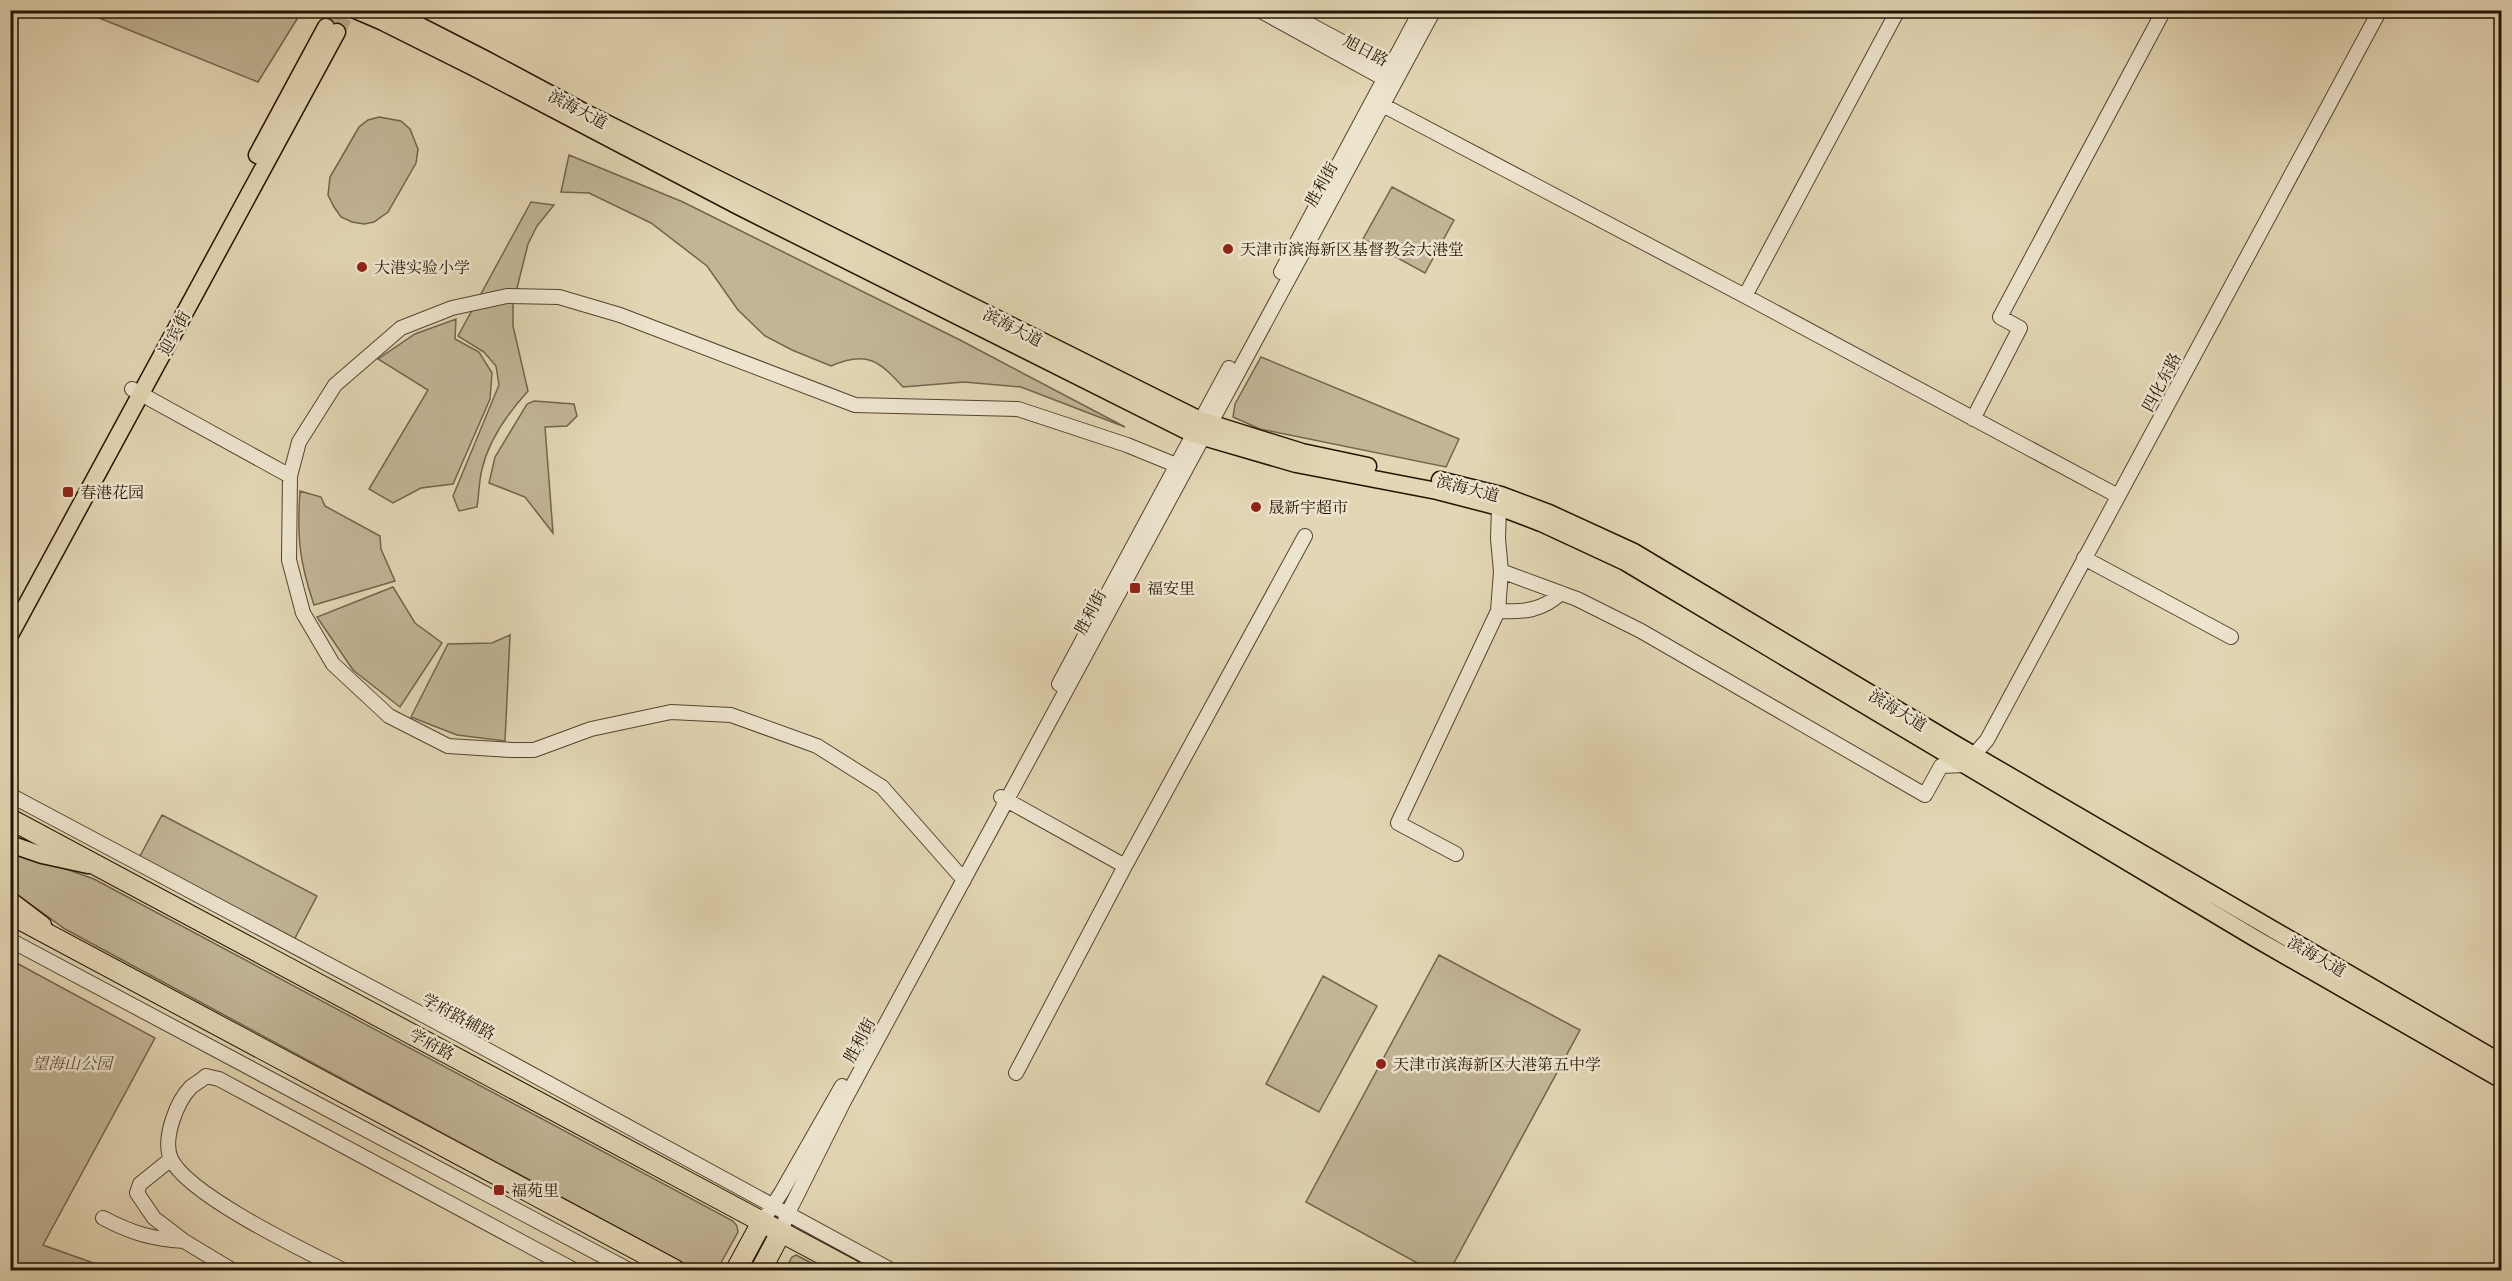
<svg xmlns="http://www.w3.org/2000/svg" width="2512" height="1281" font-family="'IM FELL English','Noto Serif SC',serif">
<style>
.green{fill:#c2b596;stroke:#72644c;stroke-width:1.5}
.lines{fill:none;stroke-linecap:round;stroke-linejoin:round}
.major-tunnel{stroke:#bdaf90;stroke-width:16;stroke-dasharray:16 8;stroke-linecap:butt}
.minor-casing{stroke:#53442e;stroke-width:16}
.major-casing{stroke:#231402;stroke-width:19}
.highway-casing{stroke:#231402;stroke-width:22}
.minor{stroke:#ede4ce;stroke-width:14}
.major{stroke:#e3d6b4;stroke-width:16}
.highway{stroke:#e3d6b4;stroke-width:20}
.poi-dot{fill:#8f2418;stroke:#ede4ce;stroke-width:2}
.labels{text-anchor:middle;stroke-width:5;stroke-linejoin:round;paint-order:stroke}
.street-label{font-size:16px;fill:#231402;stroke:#ede4ce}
.poi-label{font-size:16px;fill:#231402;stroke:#ede4ce;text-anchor:start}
.park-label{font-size:16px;font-style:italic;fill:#5b4c36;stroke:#ede4ce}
</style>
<rect width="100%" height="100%" fill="#e3d6b4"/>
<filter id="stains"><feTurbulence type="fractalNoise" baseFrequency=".00333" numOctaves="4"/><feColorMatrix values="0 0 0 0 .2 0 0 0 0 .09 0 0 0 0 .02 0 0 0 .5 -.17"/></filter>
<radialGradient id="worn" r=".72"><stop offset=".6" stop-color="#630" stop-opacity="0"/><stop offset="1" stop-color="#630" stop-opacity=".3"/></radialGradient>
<!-- green -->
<path class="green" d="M82 11H302L258 82Z
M379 117 401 121 410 129 418 149 416 163 388 212 374 222 364 224 352 222 341 217 334 207 328 195 330 177 359 127 368 120Z
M569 155 683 202 960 340 1125 427 1021 387 964 382 903 387C879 361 867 350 831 366L792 350 765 336 738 310 707 266 651 223 589 193 561 192Z
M1392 187 1454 220 1425 273 1363 239Z
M531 202 554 205 537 226 528 244 513 304V326L528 391C508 413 489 440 482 469 479 481 479 494 477 507L459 511 453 496 499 385 496 366 484 352 458 336Z
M456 319 455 339 479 352 492 373 490 399 453 484 421 488 393 503 369 489 428 390 378 359 415 334Z
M1261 357 1459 439 1446 467 1260 429 1233 417 1235 404Z
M534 401 574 404 577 416 567 426 545 427 553 533 525 497 489 483 495 457 527 404Z
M300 491 321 497 325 506 380 536 381 549 395 581 314 605C299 561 297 536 300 491Z
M393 587 415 623 442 643 400 707 353 670 317 617Z
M510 635 505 741 457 735 411 717 448 644 492 643Z
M162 815 317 896 294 940 139 858Z
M10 849 94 879 733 1221 737 1226 738 1232 717 1270H696L65 929 11 890Z
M1439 955 1580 1030 1450 1270H1430L1306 1202Z
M11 960 155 1038 43 1245 113 1270H11Z
M1323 976 1377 1006 1319 1112 1266 1084Z
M796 1255 825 1270H785L792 1257Z"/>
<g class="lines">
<!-- major-tunnel -->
<path class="major-tunnel" d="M326 27 334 10
M337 32 348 10"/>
<defs>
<path id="minor" d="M1259 10 1392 83
M1283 10 1398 72
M1898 10 1745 296 2118 496
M1375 101 1745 296
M1281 272 1421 10
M132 389 290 476
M1973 419 2020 328 2000 317 2164 10
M2084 558 2231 637
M1501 571 1577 599 1641 631 1925 795 1941 766 1965 765 1987 740 2380 10
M1498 611C1524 612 1542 611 1561 593
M1059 684 1229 368
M10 795 427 1017 891 1270
M1001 797 1125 866
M1456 854 1398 823 1498 611 1501 571 1498 539 1499 507
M964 880 882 787 817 746 731 715 671 712 591 729 534 750H512L448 746 389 716 333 664 303 613 289 560 290 476 299 442 335 385 401 328 452 308 507 296 559 297 620 315 855 405 1018 409 1127 445 1176 465
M10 940 629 1270
M1016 1073 1125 866 1305 536
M171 1159 140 1184 137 1193 154 1218 184 1241 232 1270
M103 1218C132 1233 151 1239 184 1241
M762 1222 781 1193 842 1086
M781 1232 787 1215 843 1103 1434 10
M343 1270C305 1251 188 1195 171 1159 162 1139 177 1101 191 1087 196 1083 202 1080 206 1076L219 1079 574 1270"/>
<path id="major" d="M355 10 383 22 475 68 740 207 1193 434 1296 464 1437 491 1499 507 1541 523 1625 562 2258 940 2502 1080
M389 10 483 58 584 112 1200 420 1302 452 1368 466
M257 155 326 27
M1440 480 1501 495 1549 513 1634 552 1955 744 2502 1063
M10 635 337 32
M10 844 42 855 88 865
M10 900 43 925"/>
<path id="highway" d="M10 819 852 1270
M10 914 675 1270
M736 1270 762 1222
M761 1270 781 1232"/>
</defs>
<!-- minor casing -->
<use href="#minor" class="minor-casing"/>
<!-- major casing -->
<use href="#major" class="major-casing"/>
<!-- highway casing -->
<use href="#highway" class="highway-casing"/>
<!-- minor -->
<use href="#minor" class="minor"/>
<!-- major -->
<use href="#major" class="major"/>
<!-- highway -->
<use href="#highway" class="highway"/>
</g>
<!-- markers -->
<g class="poi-dot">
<circle cx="1228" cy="249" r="6"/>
<circle cx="362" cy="267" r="6"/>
<rect x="62" y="486" width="12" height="12" rx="3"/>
<circle cx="1256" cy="507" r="6"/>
<rect x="1129" y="582" width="12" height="12" rx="3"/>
<circle cx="1381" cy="1064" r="6"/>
<rect x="493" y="1184" width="12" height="12" rx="3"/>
</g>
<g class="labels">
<!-- street labels -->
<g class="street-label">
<text transform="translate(1366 50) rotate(28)" y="6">旭日路</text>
<text transform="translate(578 109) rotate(28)" y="6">滨海大道</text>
<text transform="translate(1321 184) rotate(-61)" y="6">胜利街</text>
<text transform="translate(1013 327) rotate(27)" y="6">滨海大道</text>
<text transform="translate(174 333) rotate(-62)" y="6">迎宾街</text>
<text transform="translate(2161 382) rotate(-62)" y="6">四化东路</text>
<text transform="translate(1468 488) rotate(14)" y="6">滨海大道</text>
<text transform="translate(1090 612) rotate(-62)" y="6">胜利街</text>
<text transform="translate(1898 710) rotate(31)" y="6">滨海大道</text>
<text transform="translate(2317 956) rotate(30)" y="6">滨海大道</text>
<text transform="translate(459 1016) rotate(28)" y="6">学府路辅路</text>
<text transform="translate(859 1040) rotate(-62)" y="6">胜利街</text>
<text transform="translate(432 1044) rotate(28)" y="6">学府路</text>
</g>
<!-- poi labels -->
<g class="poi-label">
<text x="1240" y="255">天津市滨海新区基督教会大港堂</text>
<text x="374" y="273">大港实验小学</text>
<text x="80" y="498">春港花园</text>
<text x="1268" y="513">晟新宇超市</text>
<text x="1147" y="594">福安里</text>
<text x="1393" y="1070">天津市滨海新区大港第五中学</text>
<text x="511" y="1196">福苑里</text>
</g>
<!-- park labels -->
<g class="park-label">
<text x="72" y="1069">望海山公园</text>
</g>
</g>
<!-- margin -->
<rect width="2512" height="1281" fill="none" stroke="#e3d6b4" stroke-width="36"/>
<rect x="12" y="12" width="2488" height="1257" fill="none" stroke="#231402" stroke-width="3"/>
<rect x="18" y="18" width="2476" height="1245" fill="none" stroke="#231402" stroke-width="1.5"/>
<rect width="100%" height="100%" filter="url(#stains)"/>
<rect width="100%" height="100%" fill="url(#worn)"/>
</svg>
